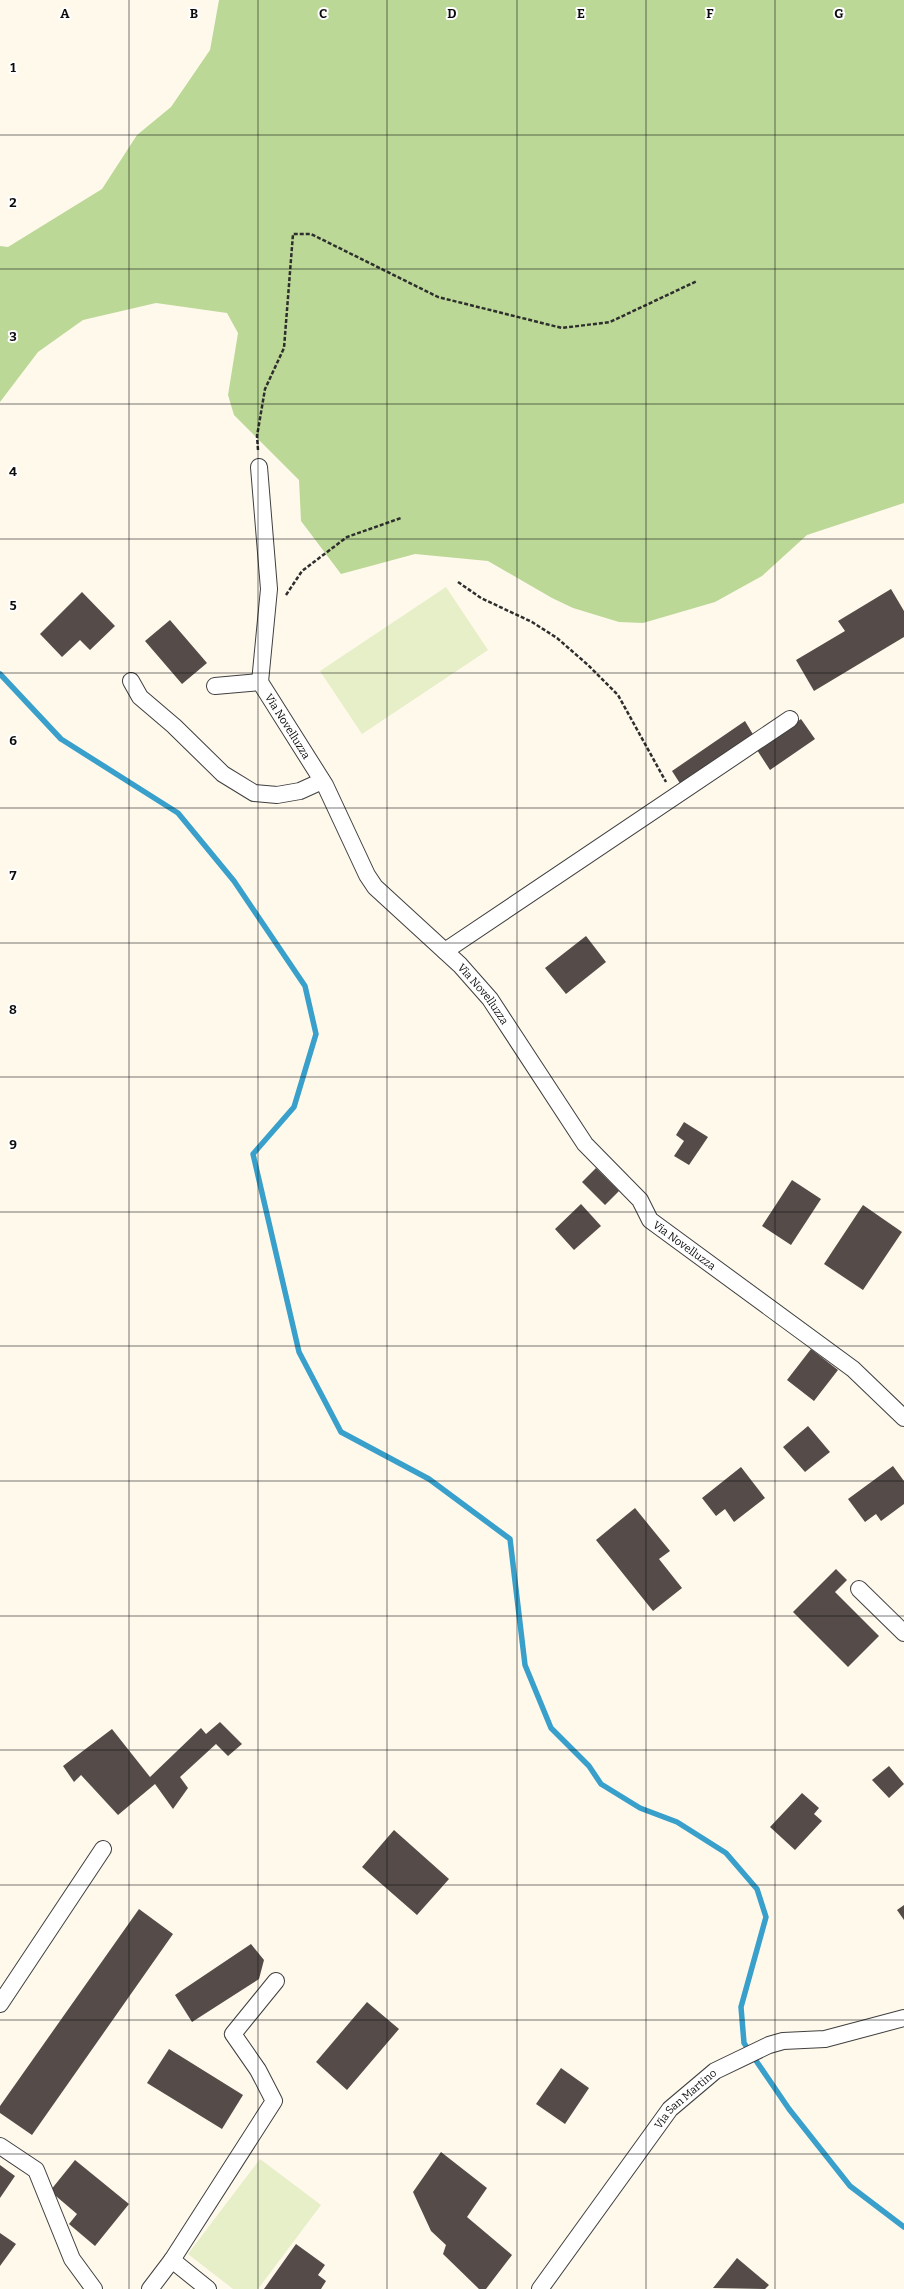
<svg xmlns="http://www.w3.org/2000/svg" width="904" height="2289" font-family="Bitter,serif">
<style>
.forest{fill:#bbd896}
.pitch{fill:#e6efc8}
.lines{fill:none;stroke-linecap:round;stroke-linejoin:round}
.stream{stroke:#39a0cb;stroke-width:5.5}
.building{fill:#554c49}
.street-casing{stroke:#3f3f3f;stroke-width:18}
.path{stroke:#2e2e2e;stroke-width:2.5;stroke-dasharray:4 2;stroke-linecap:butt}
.street{stroke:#fff;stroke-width:16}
.grid{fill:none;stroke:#0c0c0c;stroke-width:1;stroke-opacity:0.55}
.labels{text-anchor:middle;stroke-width:4;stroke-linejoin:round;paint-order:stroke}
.street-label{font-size:11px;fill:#0c0c0c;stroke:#fff}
.grid-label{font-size:13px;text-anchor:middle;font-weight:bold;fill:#0c0c0c;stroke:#fff;stroke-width:4;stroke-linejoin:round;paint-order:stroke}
</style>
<rect width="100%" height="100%" fill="#fff9ec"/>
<!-- forest -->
<path class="forest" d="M219 0H904V503L807 535 762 576 715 602 643 623 619 622 573 608 552 598 488 561 415 554 341 574 301 521 299 480 234 415 228 395 238 333 227 313 156 303 83 320 38 352 0 402V246L8 247 102 189 137 135 171 107 210 50Z"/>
<!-- pitch -->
<path class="pitch" d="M446 587 488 650 362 734 320 671Z
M260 2159 321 2205 258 2289H233L188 2254Z"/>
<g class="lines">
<!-- stream -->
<path class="stream" d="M0 674 61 739 178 813 234 881 305 986 316 1034 294 1107 253 1154 299 1352 341 1432 429 1479 510 1539 525 1665 551 1728 589 1766 601 1784 640 1808 677 1822 726 1853 757 1889 766 1917 741 2007 744 2043 789 2109 850 2186 904 2227"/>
</g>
<!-- building -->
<path class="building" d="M891 589 904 611V637L814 691 796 660 845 631 838 621Z
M82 592 115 626 90 650 80 640 62 657 40 634Z
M170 620 207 663 182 684 145 641Z
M801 719 815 739 770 770 757 750Z
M745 721 754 736 681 785 672 771Z
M586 936 606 962 566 994 545 968Z
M684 1122 708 1137 689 1165 674 1156 684 1141 676 1135Z
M596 1168 619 1191 605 1205 582 1182Z
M792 1180 821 1199 791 1245 762 1226Z
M581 1204 601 1226 574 1250 555 1229Z
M863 1205 902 1232 863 1290 824 1264Z
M811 1349 838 1370 814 1401 787 1380Z
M808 1426 830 1452 805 1472 783 1447Z
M893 1466 904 1481V1504L881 1521 876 1514 865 1522 848 1499Z
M741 1467 765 1498 734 1522 725 1509 716 1516 702 1498Z
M635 1508 670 1551 659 1559 682 1588 653 1611 596 1540Z
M836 1569 847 1580 835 1592 879 1636 848 1667 793 1612Z
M220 1722 242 1744 228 1756 216 1744 180 1777 188 1788 173 1809 155 1784 118 1815 81 1775 74 1782 63 1766 112 1729 150 1777 201 1728 206 1734Z
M889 1766 904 1784 889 1798 872 1780Z
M802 1793 819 1808 814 1814 822 1821 795 1850 770 1827Z
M394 1830 449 1879 417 1915 362 1867Z
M904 1905V1920L897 1910Z
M139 1909 173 1934 32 2135 0 2113V2106Z
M251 1944 264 1960 259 1979 192 2022 175 1995Z
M367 2002 399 2029 347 2090 316 2062Z
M169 2049 243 2095 222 2129 147 2083Z
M561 2068 589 2088 565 2124 536 2104Z
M441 2152 487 2188 467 2217 512 2255 486 2289H479L443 2254 446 2245 431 2231 413 2192Z
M75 2160 129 2204 95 2246 69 2224 77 2214 50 2191Z
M0 2165 15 2176 0 2198Z
M0 2233 16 2244 0 2266Z
M296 2244 325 2265 318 2275 326 2281 321 2289H264Z
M737 2258 769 2285 765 2289 713 2288Z"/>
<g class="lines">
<defs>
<g id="street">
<path id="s1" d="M259 467 269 589 260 682 325 785 367 875 375 887 460 965 490 999 585 1144 640 1200 650 1220 853 1369 904 1418"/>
<path d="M131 681 140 697 174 726 223 774 254 793 277 795 300 791 322 781"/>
<path d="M215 686 260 682"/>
<path d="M445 951 790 719"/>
<path d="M859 1589 904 1633"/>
<path d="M0 2004 103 1849"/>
<path d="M0 2146 36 2170 72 2259 94 2289"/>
<path d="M172 2260 208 2289"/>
<path d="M150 2289 172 2260 274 2101 258 2070 233 2034 276 1981"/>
<path id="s2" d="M540 2289 670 2109 715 2071 769 2045 783 2041 825 2039 904 2018"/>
</g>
</defs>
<!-- street casing -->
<use href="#street" class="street-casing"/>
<!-- path -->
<path class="path" d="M258 450 257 436 265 389 284 348 293 234H311L438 297 562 328 610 322 697 281
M458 582 481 598 532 622 557 638 588 665 618 695 666 782
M286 595 302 571 347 537 401 518"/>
<!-- street -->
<use href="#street" class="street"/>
</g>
<!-- grid -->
<path class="grid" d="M129 0V2289M258 0V2289M387 0V2289M517 0V2289M646 0V2289M775 0V2289M0 135H904M0 269H904M0 404H904M0 539H904M0 673H904M0 808H904M0 943H904M0 1077H904M0 1212H904M0 1346H904M0 1481H904M0 1616H904M0 1750H904M0 1885H904M0 2020H904M0 2154H904"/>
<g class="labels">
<!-- street labels -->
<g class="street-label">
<text dy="4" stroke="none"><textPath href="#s1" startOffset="268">Via Novelluzza</textPath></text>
<text dy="4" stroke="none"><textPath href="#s1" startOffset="604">Via Novelluzza</textPath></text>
<text dy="4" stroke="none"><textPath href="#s1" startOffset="929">Via Novelluzza</textPath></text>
<text dy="4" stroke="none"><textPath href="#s2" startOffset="240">Via San Martino</textPath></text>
</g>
</g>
<g class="grid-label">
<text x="65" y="18">A</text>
<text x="194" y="18">B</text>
<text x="323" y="18">C</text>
<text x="452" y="18">D</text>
<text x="581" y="18">E</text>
<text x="710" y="18">F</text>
<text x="839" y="18">G</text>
<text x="13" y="72">1</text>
<text x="13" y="207">2</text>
<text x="13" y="341">3</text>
<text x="13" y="476">4</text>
<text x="13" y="610">5</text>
<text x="13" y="745">6</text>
<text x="13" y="880">7</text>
<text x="13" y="1014">8</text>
<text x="13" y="1149">9</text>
</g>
</svg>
